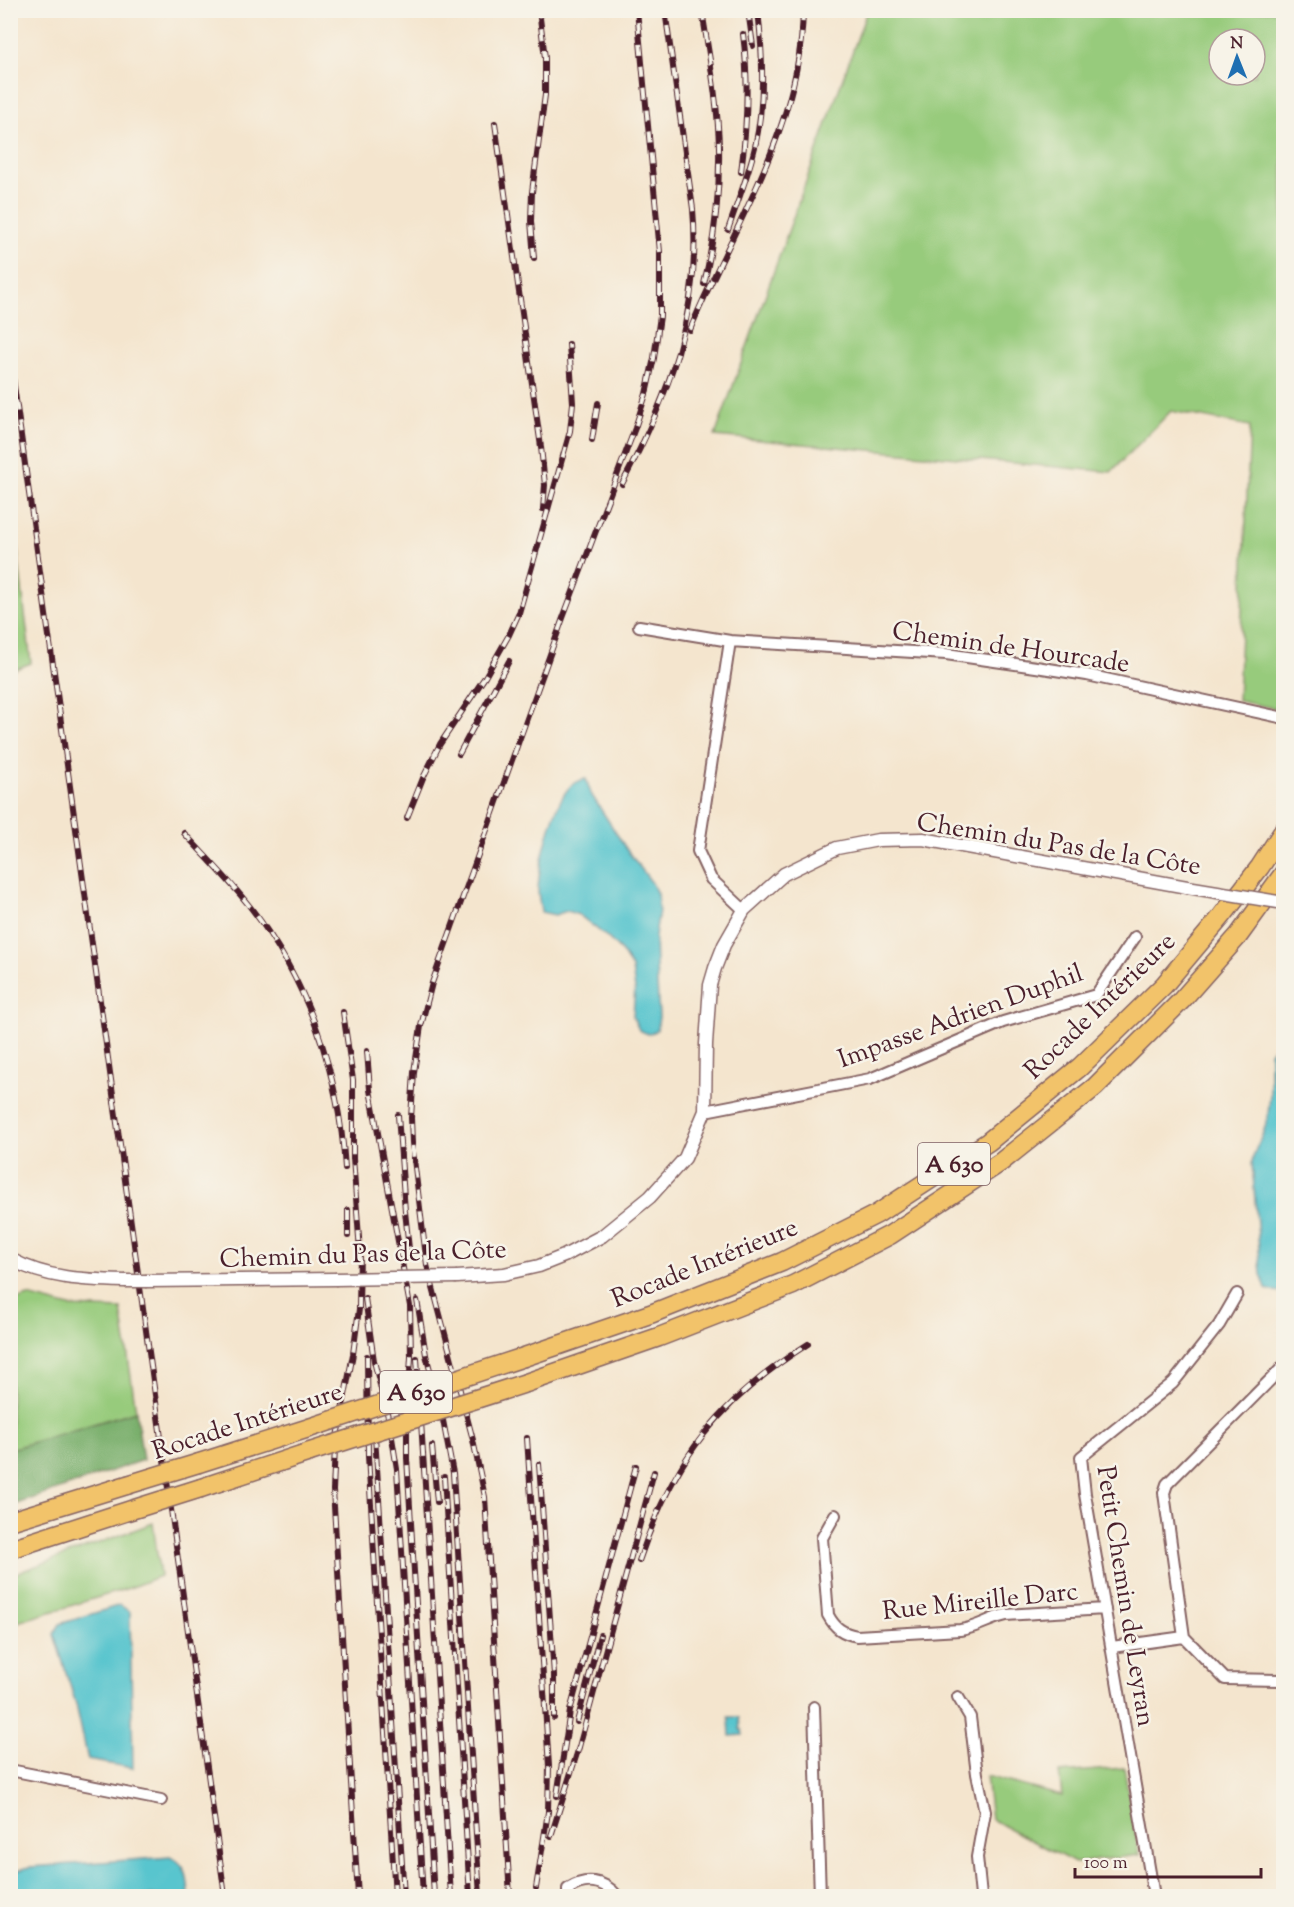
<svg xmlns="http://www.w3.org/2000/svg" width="1294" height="1907" font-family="'Sorts Mill Goudy',serif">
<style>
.green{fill:#97cb7c;stroke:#707554;stroke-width:1.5;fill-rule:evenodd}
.forest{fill:#79af6c;stroke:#62674c;stroke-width:1.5}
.water{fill:#58c5ce;stroke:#51727c;stroke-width:1.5}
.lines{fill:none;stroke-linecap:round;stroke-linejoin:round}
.minor-casing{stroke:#866464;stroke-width:14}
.tertiary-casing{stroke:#866464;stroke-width:15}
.motorway-casing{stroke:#866464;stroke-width:21}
.minor{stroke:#fff;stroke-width:10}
.tertiary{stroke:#fff;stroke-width:12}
.motorway{stroke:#f2c36a;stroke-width:18}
.rail-casing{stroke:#4a1f2b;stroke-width:6}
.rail{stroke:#f7f3e8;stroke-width:4;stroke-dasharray:11;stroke-linecap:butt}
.tertiary-bridge-casing{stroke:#866464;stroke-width:15;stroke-linecap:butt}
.motorway-bridge-casing{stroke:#866464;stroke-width:21;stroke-linecap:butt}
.tertiary-bridge{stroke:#fff;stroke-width:12}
.motorway-bridge{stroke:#f2c36a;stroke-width:18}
.labels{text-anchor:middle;stroke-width:5;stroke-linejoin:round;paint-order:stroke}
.shield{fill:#f7f3e8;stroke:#7e5f64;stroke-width:1.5}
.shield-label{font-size:24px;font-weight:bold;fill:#4a1f2b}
.street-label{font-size:26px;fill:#4a1f2b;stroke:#f7f3e8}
</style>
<rect width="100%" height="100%" fill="#f7f3e8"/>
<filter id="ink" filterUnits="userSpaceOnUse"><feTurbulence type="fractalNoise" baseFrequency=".0167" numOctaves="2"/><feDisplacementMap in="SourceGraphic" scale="12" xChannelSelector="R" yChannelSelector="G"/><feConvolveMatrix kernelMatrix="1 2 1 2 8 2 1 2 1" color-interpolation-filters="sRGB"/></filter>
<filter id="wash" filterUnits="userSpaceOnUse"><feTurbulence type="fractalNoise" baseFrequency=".008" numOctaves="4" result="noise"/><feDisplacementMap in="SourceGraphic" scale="24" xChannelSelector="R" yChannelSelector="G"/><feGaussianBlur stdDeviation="1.35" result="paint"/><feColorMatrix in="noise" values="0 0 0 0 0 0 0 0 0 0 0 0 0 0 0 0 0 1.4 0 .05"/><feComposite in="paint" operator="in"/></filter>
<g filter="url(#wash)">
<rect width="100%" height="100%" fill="#f4e5ce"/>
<!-- green -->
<path class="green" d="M867 11H1283V710L1238 701 1250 426 1171 411 1111 472 715 436ZM1219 39H1255V75H1219Z
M10 490 31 663 11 671H10Z
M28 1296 70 1307 121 1309 136 1411 11 1449 10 1302Z
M153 1523 160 1576 129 1588 11 1624V1575Z
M1124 1768 1139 1855 1075 1863 991 1819 986 1776 1062 1796 1059 1773Z"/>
<!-- forest -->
<path class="forest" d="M136 1411 143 1460 11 1506V1449Z"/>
<!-- water -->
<path class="water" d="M586 779 591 794 627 850 652 883 657 894 659 910 655 936 656 965 659 1017 657 1030 648 1034 639 1030 633 1016 635 989 632 968 622 952 607 937 579 915 567 911 555 915 541 912C540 904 538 896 538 889 539 865 554 798 573 784 577 781 582 780 586 779Z
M1281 1047H1284V1292L1271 1291 1266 1289 1261 1274 1252 1162C1254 1149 1262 1139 1265 1127 1272 1103 1270 1077 1270 1052L1272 1050Z
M120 1605 130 1612 133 1768 88 1760 76 1704 54 1634 60 1624Z
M729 1717H739L740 1730H742L743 1735 730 1736Z
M171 1857C189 1867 187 1878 189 1896H11C10 1873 6 1873 30 1867Z"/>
</g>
<g filter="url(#ink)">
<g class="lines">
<defs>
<path id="minor" d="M639 626 730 641 946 654 1036 667 1087 675 1284 718
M730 641 698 851 711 879 744 910
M705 1111 870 1079 1003 1022 1096 995 1135 937
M835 1515 822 1538 828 1615C835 1628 842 1633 857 1636L960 1630C977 1628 990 1618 1006 1615L1105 1609
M1184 1637 1164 1493 1167 1484 1284 1366
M1112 1647 1184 1637 1225 1679 1284 1680
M958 1697 970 1717 977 1774 985 1812 977 1857 981 1896
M814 1707 820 1896
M10 1770 161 1800
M568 1896V1889C585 1878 603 1879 617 1896
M1154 1896 1085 1494 1081 1457 1173 1383 1219 1325 1237 1294"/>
<path id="tertiary" d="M10 1259C47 1279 84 1280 125 1281
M457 1277 504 1274 539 1266 564 1256 602 1236 650 1197 685 1158 705 1111 706 1044 710 985 715 968 724 945 744 910 784 874 837 848 878 840 923 839 1187 887
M147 1281 335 1279"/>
<path id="motorway" d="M524 1357 653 1313 782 1262 877 1214 988 1142 1080 1067 1164 985 1222 916 1260 867 1284 830
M526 1383 659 1337 793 1285 890 1235 1001 1162 1095 1087 1181 1001 1239 935 1284 873
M199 1463 309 1428
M201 1488 310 1452
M10 1521 127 1485
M10 1549 131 1510"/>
</defs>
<!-- minor casing -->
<use href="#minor" class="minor-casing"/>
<!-- tertiary casing -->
<use href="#tertiary" class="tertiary-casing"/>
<!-- motorway casing -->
<use href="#motorway" class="motorway-casing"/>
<!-- minor -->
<use href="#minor" class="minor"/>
<!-- tertiary -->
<use href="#tertiary" class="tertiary"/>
<!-- motorway -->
<use href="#motorway" class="motorway"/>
<defs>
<path id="rail" d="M702 10C709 56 718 102 719 147 720 193 714 241 704 284
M748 10 753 46
M495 123 541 447 545 485 543 509
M741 172C747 127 749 80 743 34
M728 230C737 203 748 176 755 147 765 102 763 56 758 10
M534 258 531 221 532 192 545 95V58L539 10
M690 330C733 226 801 127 803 10
M10 357 225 1896
M592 440 598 403
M622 484C668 397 702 310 693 209L665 10
M459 754 509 661
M407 818 423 778 440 744 485 677 509 635 519 613 570 431 573 403 569 344
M184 833C207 858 231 882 251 908 309 983 339 1074 345 1168
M343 1012 353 1080V1158L360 1251 359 1309 353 1354 335 1447 333 1490 358 1896
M367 1051 370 1090 410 1306 411 1357 407 1419V1458L434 1896
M398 1115 405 1211 409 1249
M348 1210V1236
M365 1298 374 1361 390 1425 397 1469 423 1896
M417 1300 426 1355 442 1415 453 1473 480 1896
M367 1356 368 1456 395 1896
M417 1358 451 1896
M375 1436 404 1896
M527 1438 549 1766 548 1812 536 1888
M432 1446 437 1502
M539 1464 554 1675V1718
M444 1477 470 1896
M639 1561C673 1460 718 1401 808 1344
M577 1722 600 1635
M557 1796 570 1711 636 1466
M551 1836 579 1747 654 1472
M510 1896 485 1497 473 1440 427 1265 412 1143 411 1118 414 1072 421 1026 432 983 563 618 635 428 646 394 654 358 660 316V252L637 10"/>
</defs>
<!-- rail casing -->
<use href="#rail" class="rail-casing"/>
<!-- rail -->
<use href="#rail" class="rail"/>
<defs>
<path id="tertiary-bridge" d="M1187 887 1284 903
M335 1279 457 1277
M125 1281H147"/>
<path id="motorway-bridge" d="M309 1428 524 1357
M310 1452 526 1383
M127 1485 199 1463
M131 1510 201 1488"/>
</defs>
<!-- tertiary-bridge casing -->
<use href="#tertiary-bridge" class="tertiary-bridge-casing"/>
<!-- motorway-bridge casing -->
<use href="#motorway-bridge" class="motorway-bridge-casing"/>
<!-- tertiary-bridge -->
<use href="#tertiary-bridge" class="tertiary-bridge"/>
<!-- motorway-bridge -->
<use href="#motorway-bridge" class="motorway-bridge"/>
</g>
</g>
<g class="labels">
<!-- shield labels -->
<g class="shield">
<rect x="918" y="1143" width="72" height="42" rx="4.5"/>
<rect x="380" y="1371" width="72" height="42" rx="4.5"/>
</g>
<g class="shield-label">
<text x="954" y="1172">A 630</text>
<text x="416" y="1400">A 630</text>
</g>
<!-- street labels -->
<g class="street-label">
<text transform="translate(1011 646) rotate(8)" y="9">Chemin de Hourcade</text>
<text transform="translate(1059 843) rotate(9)" y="9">Chemin du Pas de la Côte</text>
<text transform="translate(1099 1005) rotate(-44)" y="9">Rocade Intérieure</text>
<text transform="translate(960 1015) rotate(-20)" y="9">Impasse Adrien Duphil</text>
<text transform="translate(363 1253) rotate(-2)" y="9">Chemin du Pas de la Côte</text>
<text transform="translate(704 1262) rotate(-22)" y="9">Rocade Intérieure</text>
<text transform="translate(247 1420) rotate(-18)" y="9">Rocade Intérieure</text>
<text transform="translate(1127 1596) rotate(81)" y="9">Petit Chemin de Leyran</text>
<text transform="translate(980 1600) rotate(-6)" y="9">Rue Mireille Darc</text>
</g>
</g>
<!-- margin -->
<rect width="1294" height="1907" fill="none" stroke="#f7f3e8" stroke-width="36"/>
<!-- north arrow -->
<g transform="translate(1237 57) rotate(359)"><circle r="28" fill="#f7f3e8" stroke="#b29e9c" stroke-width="1.5"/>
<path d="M0-4.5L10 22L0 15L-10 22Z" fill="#1f6fb2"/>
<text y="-9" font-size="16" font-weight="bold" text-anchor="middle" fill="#4a1f2b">N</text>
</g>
<!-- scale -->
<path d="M1075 1868v9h186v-9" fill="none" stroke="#4a1f2b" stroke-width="3"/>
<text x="1084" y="1868" font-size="18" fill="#4a1f2b" stroke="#f7f3e8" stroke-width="4.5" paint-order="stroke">100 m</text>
</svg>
